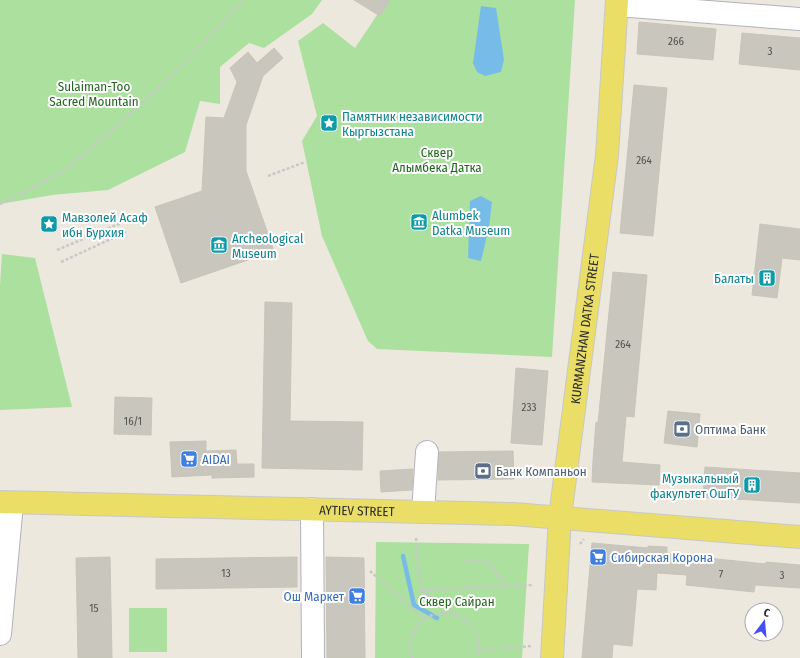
<svg xmlns="http://www.w3.org/2000/svg" width="800" height="658" font-family="'Fira Sans Condensed',sans-serif">
<style>
.green{fill:#abe09e}
.water{fill:#77bbe9}
.lines{fill:none;stroke-linecap:round;stroke-linejoin:round}
.stream{stroke:#77bbe9;stroke-width:4.5}
.building{fill:#c8c6bd;stroke:#c8c4b8}
.minor-casing{stroke:#b2b2be;stroke-width:24}
.major-casing{stroke:#c8c8c8;stroke-width:24}
.path{stroke:#c8c8c8;stroke-width:2.5;stroke-dasharray:3 2;stroke-linecap:butt}
.minor{stroke:#fff;stroke-width:22}
.major{stroke:#eade66;stroke-width:22}
.labels{text-anchor:middle;stroke-width:4;stroke-linejoin:round;paint-order:stroke}
.number-label{font-size:11px;fill:#525250}
.park-label{font-size:13px;fill:#23661e;stroke:#fff}
.culture-label{font-size:13px;fill:#0d838f;stroke:#fff;text-anchor:start}
.street-label{font-size:13px;fill:#2b2b2b;stroke:#fff}
.service-label{font-size:13px;fill:#4e5e75;stroke:#fff;text-anchor:start}
.shop-label{font-size:13px;fill:#366cbe;stroke:#fff;text-anchor:start}
</style>
<rect width="100%" height="100%" fill="#ece8de"/>
<!-- green -->
<path class="green" d="M0 0H322L312 14 264 48 249 43 220 67V104L200 101 185 152 108 190 52 195 0 204Z
M387 0H575L552 357 377 349 368 341 322 236 302 141 317 116 298 41 323 23 355 48Z
M2 254 35 258 72 407 0 410V286Z
M376 542 529 544 522 658H375Z
M129 608H167V652H129Z"/>
<!-- water -->
<path class="water" d="M481 6 496 8 504 60 501 72 485 76 477 72 473 63Z
M481 196 492 202 489 227 481 261 468 258 470 201Z"/>
<g class="lines">
<!-- stream -->
<path class="stream" d="M403 556 414 605 437 618"/>
</g>
<!-- building -->
<path class="building" d="M354 0H390L380 16Z
M639 22 716 29 713 60 637 54Z
M742 33 800 38V70L739 64Z
M274 48 283 58 263 76 246 125V171L274 251 181 283 155 207 202 191 206 117 224 118 237 82 230 68 248 52 257 63Z
M634 85 667 88 653 236 620 233Z
M760 224 800 229V260L782 258 777 298 752 295Z
M613 272 647 275 634 417 626 416 622 462 660 465 659 485 592 482 593 461 596 422 598 423Z
M265 302 292 303 290 421 363 422 362 470 262 468Z
M516 368 548 371 542 445 511 443Z
M115 397 152 398 151 435 114 434Z
M668 411 700 414 697 447 664 443Z
M206 441V451L236 450 237 464H254V477L212 478V475L172 477 170 442Z
M513 451 514 479 438 480 439 452Z
M705 467 800 473V503L703 497Z
M413 469 412 490 381 492 380 471Z
M592 543 648 548V546L667 547V554L766 564V562L800 565V588L755 585 754 592 686 585 687 575 657 573 656 590 637 589 632 646 613 644 612 658H582Z
M110 557 112 658H78L76 558Z
M297 557V587L156 589V559Z
M326 557 364 558 365 658H327Z"/>
<g class="lines">
<defs>
<path id="minor" d="M617 5 800 19
M312 509 313 658
M423 512 427 452
M0 634 12 503"/>
<g id="major">
<path id="s1" d="M0 502 513 514 800 537"/>
<path id="s2" d="M552 658 560 517 607 155 617 0"/>
</g>
</defs>
<!-- minor casing -->
<use href="#minor" class="minor-casing"/>
<!-- major casing -->
<use href="#major" class="major-casing"/>
<!-- path -->
<path class="path" d="M268 176 305 162
M0 204C23 193 48 181 69 166 95 146 119 124 143 102 178 70 212 36 243 0
M57 250 121 223
M61 262 126 232
M416 538 421 590 533 585
M580 544 584 539
M466 561H487L506 587
M370 571 424 619
M422 591 454 613
M478 650 532 646
M412 658C398 596 493 601 476 658"/>
<!-- minor -->
<use href="#minor" class="minor"/>
<!-- major -->
<use href="#major" class="major"/>
</g>
<!-- icons -->
<defs>
<symbol id="sight-square" viewBox="-11 -11 22 22"><rect x="-9" y="-9" width="18" height="18" rx="4" fill="#0f9aa8" stroke="#fff"/><path d="M0-6L1.8-2.2L6-1.7L2.9 1.2L3.7 5.4L0 3.3L-3.7 5.4L-2.9 1.2L-6-1.7L-1.8-2.2Z" fill="#fff"/></symbol>
<symbol id="museum-square" viewBox="-11 -11 22 22"><rect x="-9" y="-9" width="18" height="18" rx="4" fill="#0f9aa8" stroke="#fff"/><path d="M0-6L6-3V-2H-6V-3ZM-5-1h2V3h-2ZM-1-1h2V3h-2ZM3-1h2V3H3ZM-6 4H6V6H-6Z" fill="#fff"/></symbol>
<symbol id="building-square" viewBox="-11 -11 22 22"><rect x="-9" y="-9" width="18" height="18" rx="4" fill="#0f9aa8" stroke="#fff"/><path d="M-4-6H4V6H1V3H-1V6H-4ZM-2.5-4.3h1.7v1.8h-1.7ZM.8-4.3h1.7v1.8H.8ZM-2.5-1h1.7V.8h-1.7ZM.8-1h1.7V.8H.8Z" fill="#fff"/></symbol>
<symbol id="bank-square" viewBox="-11 -11 22 22"><rect x="-9" y="-9" width="18" height="18" rx="4" fill="#5c6f8a" stroke="#fff"/><path d="M-6-4H6V4H-6ZM0-2.3a2.3 2.3 0 1 0 0 4.6a2.3 2.3 0 1 0 0-4.6Z" fill="#fff"/></symbol>
<symbol id="supermarket-square" viewBox="-11 -11 22 22"><rect x="-9" y="-9" width="18" height="18" rx="4" fill="#3f7fe0" stroke="#fff"/><path d="M-6-5.5h2.5l.6 2H6L4.5 2H-2.5L-4.4-4H-6ZM-1.5 3.2a1.3 1.3 0 1 0 .1 0ZM3 3.2a1.3 1.3 0 1 0 .1 0Z" fill="#fff"/></symbol>
</defs>
<g fill-rule="evenodd">
<use href="#sight-square" x="319" y="113" width="20" height="20"/>
<use href="#museum-square" x="409" y="212" width="20" height="20"/>
<use href="#sight-square" x="39" y="214" width="20" height="20"/>
<use href="#museum-square" x="209" y="235" width="20" height="20"/>
<use href="#building-square" x="757" y="268" width="20" height="20"/>
<use href="#bank-square" x="672" y="419" width="20" height="20"/>
<use href="#supermarket-square" x="179" y="449" width="20" height="20"/>
<use href="#bank-square" x="473" y="461" width="20" height="20"/>
<use href="#building-square" x="742" y="475" width="20" height="20"/>
<use href="#supermarket-square" x="588" y="547" width="20" height="20"/>
<use href="#supermarket-square" x="347" y="586" width="20" height="20"/>
</g>
<g class="labels">
<!-- number labels -->
<g class="number-label">
<text x="676" y="45">266</text>
<text x="770" y="55">3</text>
<text x="644" y="164">264</text>
<text x="623" y="348">264</text>
<text x="529" y="411">233</text>
<text x="133" y="425">16/1</text>
<text x="226" y="577">13</text>
<text x="721" y="578">7</text>
<text x="782" y="579">3</text>
<text x="94" y="612">15</text>
</g>
<!-- park labels -->
<g class="park-label">
<text x="94" y="91">Sulaiman-Too<tspan x="94" dy="15">Sacred Mountain</tspan></text>
<text x="437" y="157">Сквер<tspan x="437" dy="15">Алымбека Датка</tspan></text>
<text x="457" y="606">Сквер Сайран</text>
</g>
<!-- culture labels -->
<g class="culture-label">
<text x="342" y="121">Памятник независимости<tspan x="342" dy="15">Кыргызстана</tspan></text>
<text x="432" y="220">Alumbek<tspan x="432" dy="15">Datka Museum</tspan></text>
<text x="62" y="222">Мавзолей Асаф<tspan x="62" dy="15">ибн Бурхия</tspan></text>
<text x="232" y="243">Archeological<tspan x="232" dy="15">Museum</tspan></text>
<text x="754" y="283" text-anchor="end">Балаты</text>
<text x="739" y="483" text-anchor="end">Музыкальный<tspan x="739" dy="15">факультет ОшГУ</tspan></text>
</g>
<!-- street labels -->
<g class="street-label">
<text dy="5" stroke="none"><textPath href="#s2" startOffset="331">KURMANZHAN DATKA STREET</textPath></text>
<text dy="5" stroke="none"><textPath href="#s1" startOffset="357">AYTIEV STREET</textPath></text>
</g>
<!-- service labels -->
<g class="service-label">
<text x="695" y="434">Оптима Банк</text>
<text x="496" y="476">Банк Компаньон</text>
</g>
<!-- shop labels -->
<g class="shop-label">
<text x="202" y="464">AIDAI</text>
<text x="611" y="562">Сибирская Корона</text>
<text x="344" y="601" text-anchor="end">Ош Маркет</text>
</g>
</g>
<!-- north arrow -->
<g transform="translate(764 622) rotate(16)"><circle r="19" fill="#ffffff" stroke="#aaaaaa"/>
<path d="M0-3L7 15L0 10L-7 15Z" fill="#464ff1"/>
<text y="-6" font-size="11" font-weight="bold" text-anchor="middle" fill="#2b2b2b">С</text>
</g>
</svg>
